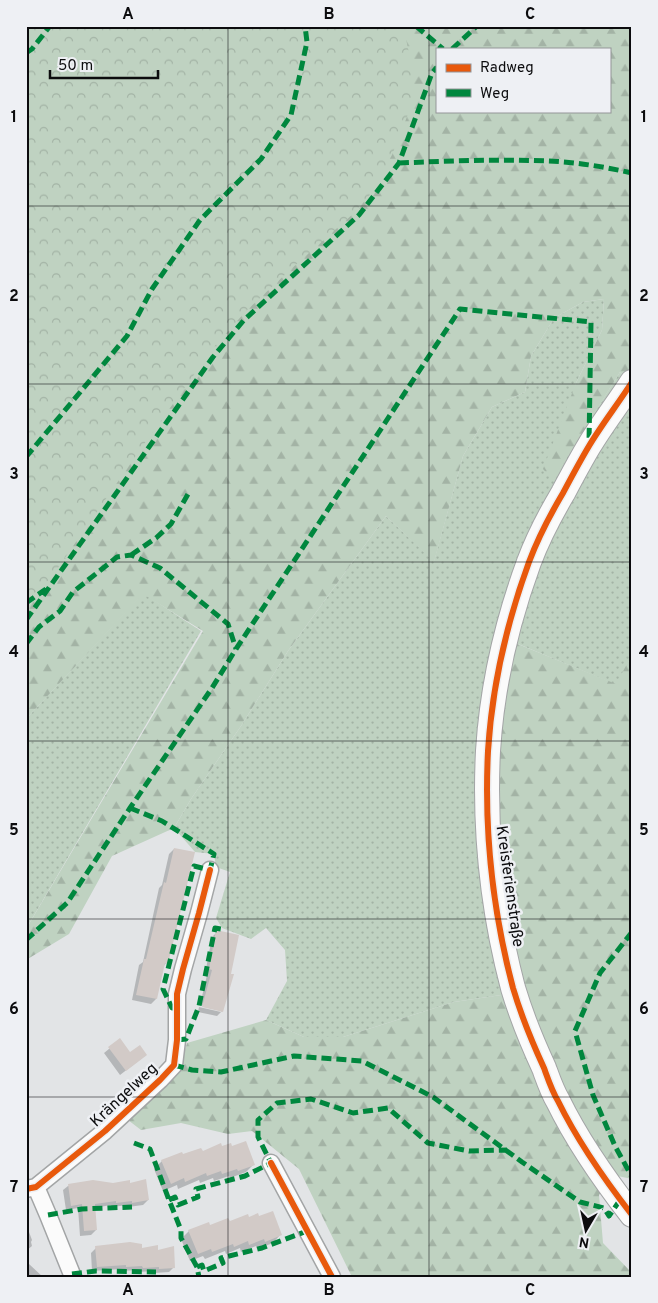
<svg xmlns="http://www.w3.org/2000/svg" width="658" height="1303" font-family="Overpass,sans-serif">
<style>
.grass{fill:url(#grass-dots)}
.forest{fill:url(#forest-firs);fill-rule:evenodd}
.park{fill:url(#park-crowns)}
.shadow{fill:#0003}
.building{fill:#d2cac7}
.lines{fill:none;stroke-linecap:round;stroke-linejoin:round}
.street-casing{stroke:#a3a5a6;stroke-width:19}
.secondary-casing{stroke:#a3a5a6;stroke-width:26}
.street{stroke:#fbfbfb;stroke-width:16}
.secondary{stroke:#fbfbfb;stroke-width:24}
.quiet{stroke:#00873e;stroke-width:5;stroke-dasharray:10 5;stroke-linecap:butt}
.cycleway-casing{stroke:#eef0f4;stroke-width:9}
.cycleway{stroke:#e8590c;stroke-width:6}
.grid{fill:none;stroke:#0c0c0e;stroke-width:1;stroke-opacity:0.55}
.labels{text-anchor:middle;stroke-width:5;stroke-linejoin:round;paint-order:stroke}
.street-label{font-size:16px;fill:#0c0c0e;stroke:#eef0f4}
.neatline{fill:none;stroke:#0c0c0e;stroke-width:2}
.grid-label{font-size:16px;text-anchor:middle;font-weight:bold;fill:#0c0c0e}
</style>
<defs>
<pattern id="grass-dots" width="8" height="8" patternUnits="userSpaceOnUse" patternTransform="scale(1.25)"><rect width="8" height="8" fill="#bfd2c1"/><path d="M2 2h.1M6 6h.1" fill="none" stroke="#a3b3a5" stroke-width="1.8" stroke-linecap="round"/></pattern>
<pattern id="forest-firs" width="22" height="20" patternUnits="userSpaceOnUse" patternTransform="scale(1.25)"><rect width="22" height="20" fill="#bfd2c1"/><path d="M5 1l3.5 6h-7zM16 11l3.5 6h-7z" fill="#a3b3a5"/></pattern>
<pattern id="park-crowns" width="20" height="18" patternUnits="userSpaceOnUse" patternTransform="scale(1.25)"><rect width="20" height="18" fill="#bfd2c1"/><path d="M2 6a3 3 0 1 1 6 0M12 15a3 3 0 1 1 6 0" fill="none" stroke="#a3b3a5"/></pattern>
</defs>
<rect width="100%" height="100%" fill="#e2e4e6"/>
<!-- grass -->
<path class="grass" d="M604 299 602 330 576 383 553 479 620 372 632 389V655L617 685 499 636 508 994 454 1002 343 1037H304L266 1020 287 981 285 950 266 928 251 939 222 928 216 918 230 872 216 867 214 854 195 852 174 828 191 799 241 726 288 651 386 516 434 561 463 456 492 407 525 392 531 356 554 318 583 302Z
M143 593 201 631 26 929V719Z"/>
<!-- forest -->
<path class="forest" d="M26 26H632V389L620 372 553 480 543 469 576 383 602 330 604 299 583 302 554 318 531 356 525 392 492 407 463 456 434 562 386 516 288 651 241 726 191 799 174 828 112 856 69 934 26 960V929L203 631 143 594 26 719ZM437 49H609V111H437Z
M498 636 616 684 632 655V1179L613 1175 599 1195 603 1243 632 1273V1277H352L299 1169 252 1131 228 1134 181 1123 141 1130 128 1120 179 1070 187 1043 266 1020 304 1037H343L454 1002 508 994 493 924Z"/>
<!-- park -->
<path class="park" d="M26 26H394L406 39 413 72 412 104 392 155 369 196 353 214 291 269 246 311 214 347 144 444 53 575 39 590 26 598Z"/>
<!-- shadow -->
<path class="shadow" d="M174 849 166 963 163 967 156 999 151 1004 132 1000 139 965 143 962 159 888 162 885 169 854Z
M217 932 222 1011 217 1016 198 1012 199 1007 221 1012V1010L200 1005 207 975 205 974 212 937Z
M120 1040 130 1054 146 1055 120 1075 104 1053Z
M222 1148 254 1164 246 1172 230 1178 229 1176 214 1181 213 1178 200 1183 199 1180 178 1189 177 1185 163 1191 154 1169 162 1161Z
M93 1181 113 1185 129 1184 148 1200 143 1205 128 1207V1205L112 1207 111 1205 94 1208 96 1230 91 1235 80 1236 78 1208 66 1210 63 1190 68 1186Z
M249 1218 280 1235 273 1243 257 1249 256 1246 241 1252 240 1248 226 1254 225 1251 205 1259 203 1256 190 1261 181 1239 189 1231Z
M26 1224 32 1240 31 1242 32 1246 26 1251Z
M96 1248 157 1252 174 1267 169 1272 154 1273V1271L138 1272V1270L121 1271V1269L92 1271 91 1253Z
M29 1264 43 1277H26V1266Z"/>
<!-- building -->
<path class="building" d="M174 848 195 852 168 964 165 963 157 999 136 995 144 959H146L164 882 166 883Z
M216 930 239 935 231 974H234L223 1012 202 1007 212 970 209 969Z
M120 1038 130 1052 140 1045 147 1055 126 1071 108 1047Z
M246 1141 255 1165 238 1171 237 1169 222 1174 221 1171 207 1176 206 1173 185 1182 184 1178 171 1184 161 1160 182 1152 183 1154 201 1148 203 1151 221 1143 222 1146 231 1143 232 1146Z
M146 1179 149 1200 132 1203V1201L116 1203V1201L95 1204 97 1230 84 1231 82 1204 71 1206 68 1184 93 1180 113 1183 130 1180V1183Z
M273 1211 282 1235 265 1242 264 1239 249 1245 248 1241 234 1247 233 1244 212 1252 211 1249 198 1254 188 1230 209 1222 210 1225 228 1218 230 1221 248 1214 249 1217 258 1213 259 1216Z
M130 1242 142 1244V1248L158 1245V1250L174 1246 175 1268 159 1269V1267L143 1268 142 1266 126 1267V1265L97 1267 95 1246Z"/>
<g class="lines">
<defs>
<path id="street" d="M271 1163 332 1277
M36 1187 48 1215 73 1277
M26 1189 36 1187 105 1131 160 1080 174 1065 177 1040V994L183 969 199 913 210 870"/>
<path id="secondary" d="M632 382C618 404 602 424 589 446 580 461 571 478 563 493 550 515 538 538 529 562 507 622 492 687 488 751 484 830 493 912 513 988 521 1015 532 1042 544 1068 548 1079 552 1091 558 1101 578 1142 604 1179 632 1215"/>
</defs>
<!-- street casing -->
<use href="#street" class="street-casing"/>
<!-- secondary casing -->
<use href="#secondary" class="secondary-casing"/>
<!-- street -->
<use href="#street" class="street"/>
<!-- secondary -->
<use href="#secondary" class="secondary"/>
<!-- quiet -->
<path class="quiet" d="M416 26 443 49
M452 49 477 26
M26 53 32 49 50 26
M399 163C448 161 498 159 548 161 576 162 605 167 632 173
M26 457 127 336 152 289 200 220 261 159 291 115 307 42 305 26
M131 555 156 538 171 524 188 494
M26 603 46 589
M26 620 213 357 244 320 359 215 399 163 432 73 437 67
M26 644 39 627 60 611 73 592 117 557 131 555 160 568 228 624 236 649
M130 808 162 821 214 854 210 870 194 866 163 989 172 1008H176
M632 932 600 973 575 1031 593 1095 615 1146 632 1177
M26 940 67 903 130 808 212 688 236 649 460 309 591 322 589 443
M177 1040 186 1039 199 1006 215 928 221 929
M174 1065 192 1070 221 1072 294 1056 362 1061 433 1097 522 1162 580 1202 604 1208 609 1216 620 1200
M134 1143 150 1149 169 1200 181 1230V1238L197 1267 199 1277
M169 1200 175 1197 178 1205 198 1197 196 1189 245 1176 271 1163 258 1137V1120L277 1103 311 1099 353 1113 388 1108 428 1143 469 1151 507 1150
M48 1215 82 1209 132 1207
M197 1267 202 1265 204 1271 223 1263 221 1258 262 1248 307 1231
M72 1274 96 1271 156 1272"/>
<defs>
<path id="cycleway" d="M632 382C618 404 602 424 589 446 580 461 571 478 563 493 550 515 538 538 529 562 507 622 492 687 488 751 484 830 493 912 513 988 521 1015 532 1042 544 1068 548 1079 552 1091 558 1101 578 1142 604 1179 632 1215
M271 1163 332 1277
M26 1189 36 1187 105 1131 160 1080 174 1065 177 1040V994L183 969 199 913 210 870"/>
</defs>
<!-- cycleway casing -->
<use href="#cycleway" class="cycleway-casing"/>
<!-- cycleway -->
<use href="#cycleway" class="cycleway"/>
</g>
<!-- grid -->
<path class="grid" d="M228 26V1277M429 26V1277M26 206H632M26 384H632M26 562H632M26 741H632M26 919H632M26 1097H632"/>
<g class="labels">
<!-- street labels -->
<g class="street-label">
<text transform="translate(511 886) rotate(82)" y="6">Kreisferienstraße</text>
<text transform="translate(123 1094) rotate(-43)" y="6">Krängelweg</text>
</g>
</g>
<!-- border -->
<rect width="658" height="1303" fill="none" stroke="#eef0f4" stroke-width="55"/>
<!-- legend -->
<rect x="436" y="48" width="175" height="65" fill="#eef0f4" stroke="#949598"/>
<rect x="446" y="64" width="25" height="8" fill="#e8590c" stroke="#949598"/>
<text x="480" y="72" font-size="15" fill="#0c0c0e">Radweg</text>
<rect x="446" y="89" width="25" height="8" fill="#00873e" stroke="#949598"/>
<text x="480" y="98" font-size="15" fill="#0c0c0e">Weg</text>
<!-- north arrow -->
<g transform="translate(586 1230) rotate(189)" stroke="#eef0f4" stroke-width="4" paint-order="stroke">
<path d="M0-4L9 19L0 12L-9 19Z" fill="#0c0c0e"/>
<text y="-8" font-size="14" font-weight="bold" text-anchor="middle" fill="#0c0c0e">N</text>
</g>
<!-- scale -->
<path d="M50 70v8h108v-8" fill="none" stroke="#0c0c0e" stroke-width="2.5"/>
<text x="58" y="70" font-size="15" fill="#0c0c0e" stroke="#eef0f4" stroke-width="4" paint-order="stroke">50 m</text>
<rect x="28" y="28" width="602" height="1248" class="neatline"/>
<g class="grid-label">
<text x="128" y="19">A</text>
<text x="329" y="19">B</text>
<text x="530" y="19">C</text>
<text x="14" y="122">1</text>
<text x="644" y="122">1</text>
<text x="14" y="301">2</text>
<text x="644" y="301">2</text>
<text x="14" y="479">3</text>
<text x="644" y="479">3</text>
<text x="14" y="657">4</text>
<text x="644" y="657">4</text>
<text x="14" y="835">5</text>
<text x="644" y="835">5</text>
<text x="14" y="1014">6</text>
<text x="644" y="1014">6</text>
<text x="14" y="1192">7</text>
<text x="644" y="1192">7</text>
<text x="128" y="1295">A</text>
<text x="329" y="1295">B</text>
<text x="530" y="1295">C</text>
</g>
</svg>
